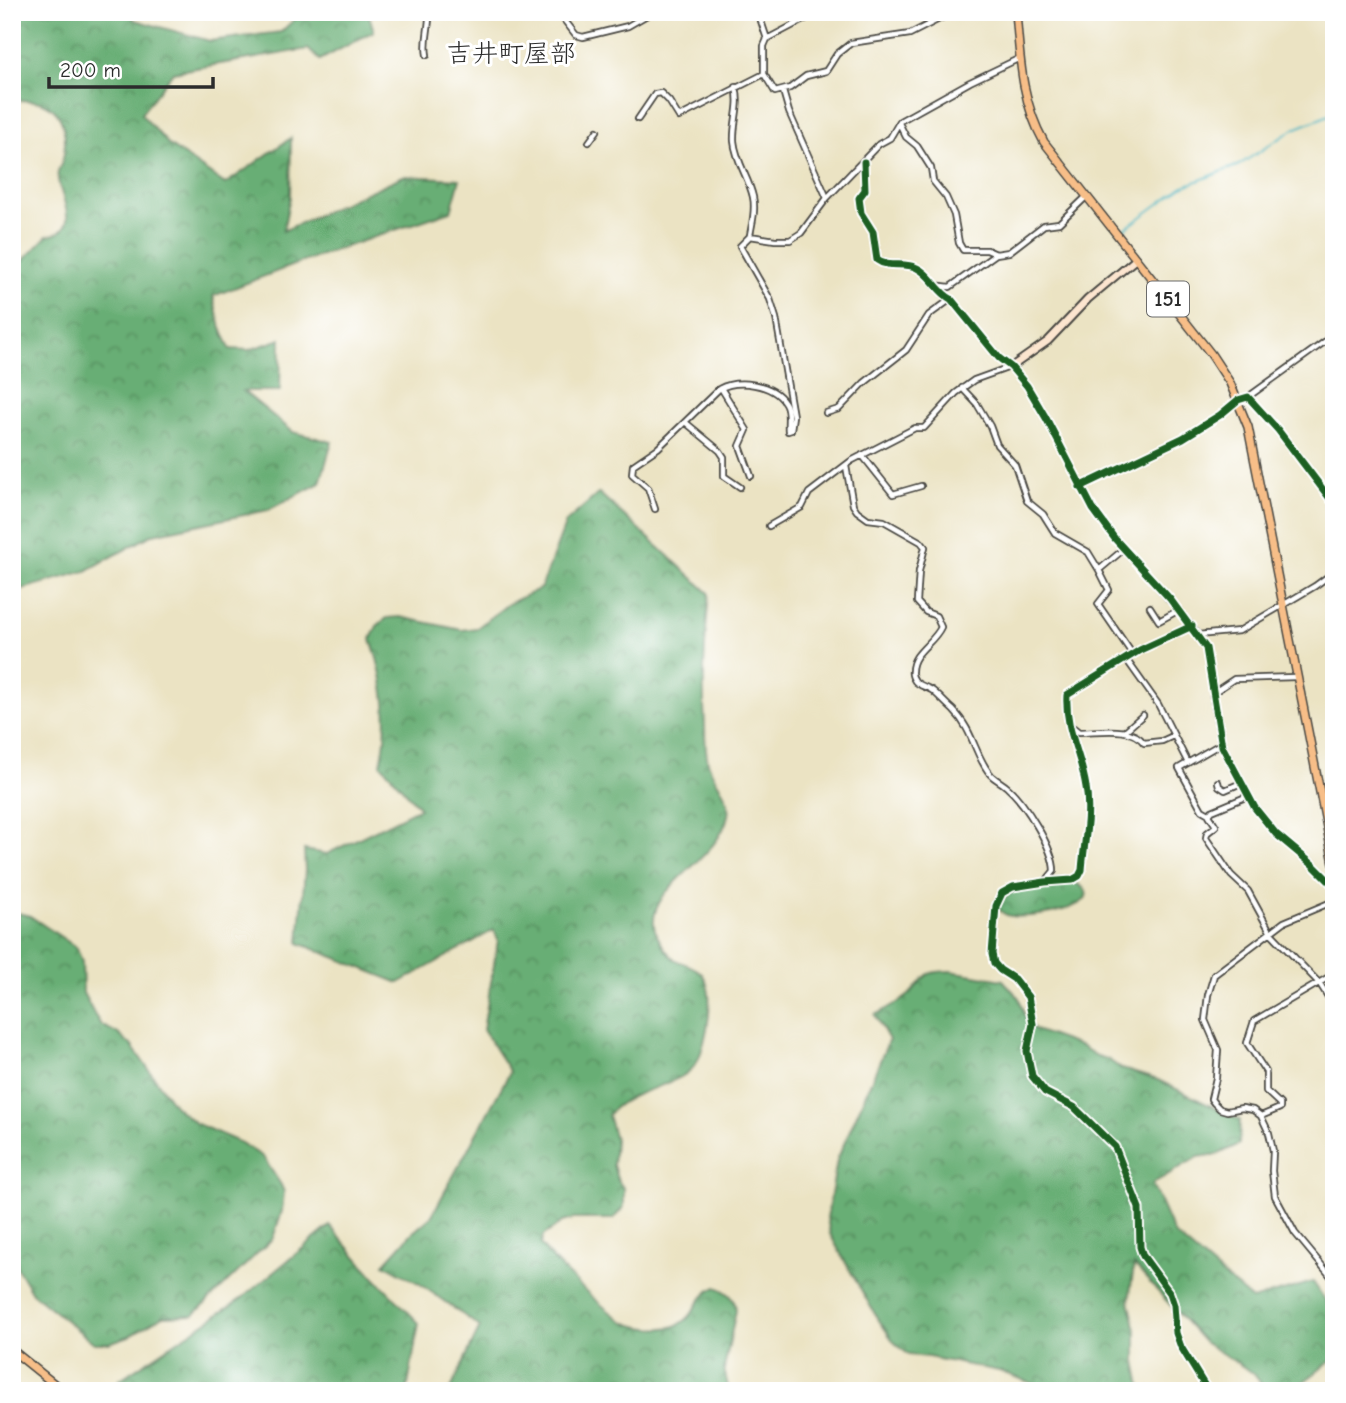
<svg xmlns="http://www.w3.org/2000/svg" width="1346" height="1403" font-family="'Comic Neue','Klee One',sans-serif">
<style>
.forest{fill:url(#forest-crowns);stroke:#4a6c50;stroke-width:2}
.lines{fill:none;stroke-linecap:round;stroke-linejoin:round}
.stream{stroke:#46b4c1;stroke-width:2}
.street-casing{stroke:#484742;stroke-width:8}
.secondary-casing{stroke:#484742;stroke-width:10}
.primary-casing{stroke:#484742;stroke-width:10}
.street{stroke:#fff;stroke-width:4.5}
.secondary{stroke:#fce5cf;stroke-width:6}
.primary{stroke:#f7be88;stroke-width:7}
.cycleway-casing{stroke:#fff;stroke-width:11}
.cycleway{stroke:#1b5e20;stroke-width:7}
.labels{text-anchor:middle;stroke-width:6;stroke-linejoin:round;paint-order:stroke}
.shield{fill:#fff;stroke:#6b6b6b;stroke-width:2}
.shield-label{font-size:21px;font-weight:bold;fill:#2b2b2b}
.quarter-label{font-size:26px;fill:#2b2b2b;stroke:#fff}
</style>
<defs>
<pattern id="forest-crowns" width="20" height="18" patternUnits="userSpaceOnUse" patternTransform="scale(1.75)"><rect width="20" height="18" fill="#68ae74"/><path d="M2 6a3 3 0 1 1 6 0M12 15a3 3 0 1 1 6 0" fill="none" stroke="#568e5f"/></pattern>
</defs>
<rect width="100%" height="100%" fill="#fff"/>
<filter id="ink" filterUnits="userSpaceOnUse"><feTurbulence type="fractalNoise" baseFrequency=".0143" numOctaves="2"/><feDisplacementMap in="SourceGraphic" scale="14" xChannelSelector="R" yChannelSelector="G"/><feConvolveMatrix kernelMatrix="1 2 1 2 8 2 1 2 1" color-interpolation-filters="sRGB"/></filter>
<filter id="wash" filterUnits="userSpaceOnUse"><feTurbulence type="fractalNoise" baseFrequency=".00686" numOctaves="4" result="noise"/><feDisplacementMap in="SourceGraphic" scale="28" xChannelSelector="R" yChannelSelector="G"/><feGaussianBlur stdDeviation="1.57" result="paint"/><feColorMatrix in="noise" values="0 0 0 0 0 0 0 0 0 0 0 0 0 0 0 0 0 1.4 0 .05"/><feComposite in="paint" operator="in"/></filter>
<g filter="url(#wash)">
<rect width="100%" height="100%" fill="#ebe3c3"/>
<!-- forest -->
<path class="forest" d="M12 12H128L135 20 210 41 281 32 302 12H368L374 31 320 60 308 49 173 72 141 114 169 145 225 184 291 138 290 197 283 231 403 176 460 179 451 211 304 261 213 296 221 328 230 349 249 350 281 339 280 391H243L293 432 332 442 320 483 268 510 153 534 86 571 12 592V272L47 236C88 230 53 188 58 172 59 168 61 165 62 162 68 142 66 113 45 104 35 99 23 101 12 100Z
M599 493 709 593C705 638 702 681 705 725 705 737 705 750 708 762 712 780 732 796 728 815 719 861 650 885 654 925 655 935 667 955 676 960 683 964 692 965 699 971 718 987 707 1042 697 1062 683 1088 629 1087 608 1115L615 1139 613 1165 617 1179 624 1189V1207L613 1219H573L562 1222 543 1236 541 1244C550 1261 610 1315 627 1323 641 1329 666 1331 680 1324 699 1313 694 1298 716 1287 728 1292 735 1297 736 1310L724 1369 729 1391H450L480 1327 420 1284 384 1264 411 1234 431 1217 510 1072 483 1030 498 940 494 930 399 983 299 943 305 870 304 850 327 854 420 808 381 764C391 721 385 680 371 639L377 626 387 618 400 617 462 630 477 628 508 604 541 588 566 522Z
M1064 878C1131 902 1029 922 1007 915 1001 913 998 909 996 904L1016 889Z
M18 913 30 916 77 948 82 962 83 993 94 1014 101 1025 117 1033 131 1045 174 1105 195 1123 241 1143 263 1157 281 1185 284 1192 282 1211 273 1238 199 1310 193 1315 163 1316 129 1336 109 1343H94L32 1293 17 1268 16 1254 12 1249V916Z
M950 971 1003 980 1019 998 1027 1022 1035 1030 1082 1047 1097 1056 1107 1059 1122 1069 1158 1080 1240 1120 1239 1144 1219 1154 1198 1157 1152 1184 1174 1234 1252 1300 1313 1282 1334 1313V1359L1291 1391H1267L1253 1373 1204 1342 1134 1265 1129 1301 1136 1330V1361L1142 1391H1053L999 1371 928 1357 909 1355 894 1342 876 1316 843 1258 830 1234 827 1218 837 1160 889 1040 875 1015C886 1009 900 1003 909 995 928 976 920 972 950 971Z
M330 1226 373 1276 419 1323 407 1391H130L119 1380 241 1299Z"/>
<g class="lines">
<!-- stream -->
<path class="stream" d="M1122 231 1182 187 1239 165 1294 129 1334 113"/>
</g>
</g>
<g filter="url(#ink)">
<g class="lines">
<defs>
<path id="street" d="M558 12 576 35 583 37 628 26 652 12
M758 12 767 39 764 46V74L775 92 790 88 806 76 826 71 837 54 851 43 910 34 953 12
M767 39 807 18 830 12
M427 55C424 41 430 27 429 12
M736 87C741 106 733 122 734 141 736 162 749 178 753 197 756 210 752 223 750 235
M783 91 789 112 827 198
M638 119 655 94 661 93 669 101 679 117 764 74
M899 123 906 137 917 146 931 168 933 181 946 197 954 215 959 243 963 250H987L996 254 1009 252 1044 225 1059 223 1086 197
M589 142 597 131
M864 163 865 190 859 198 861 213 873 232 877 260C889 269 904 261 917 268 931 274 937 292 951 299L999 358 1011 367 1027 386 1046 418 1093 509 1115 539 1192 626 1206 648 1213 693 1234 679 1296 677
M934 285 950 287 996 254
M721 388 747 430 740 446 751 476
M962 388 977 404 990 426 997 445 1015 465 1027 501 1043 514 1055 533 1088 552 1099 570 1124 549
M1248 397 1334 335
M826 413 839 409 864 383 906 350 929 315 951 299
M685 422 720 451 724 457V476L740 487
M862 455 893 494 921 486
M846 466 853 505 857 511 868 519 884 521 921 542 925 547 919 571 917 602 926 612 936 616 941 627C934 643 912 652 912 671 911 675 913 678 915 681 919 686 928 687 933 691 940 697 946 704 953 710 974 731 975 757 991 775 996 780 1003 783 1008 788 1025 803 1054 849 1054 871L1045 882
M1080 487 1183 438 1220 415 1238 400 1248 397 1278 430 1334 504
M655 509 648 488 632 474 633 465 658 448 719 389C737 379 773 383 785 403 790 411 787 422 788 431L791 430 793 416 776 318 770 299 740 246 750 236 775 240H790L801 233 827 198 879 144 890 138 900 121 970 82 1020 58
M769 526 802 507 809 493 851 461 915 428H924L956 393 974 380 1010 367
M1099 570 1109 590 1098 604 1133 655
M1150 607 1159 621 1179 610
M1192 626 1140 650 1067 695C1065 731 1081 753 1086 787 1091 813 1084 843 1082 870L1079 876 1072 880 1045 882 1013 887 1002 893 996 906 992 954 994 963 1000 970 1014 979 1028 997 1033 1024 1027 1051 1032 1076 1045 1092 1074 1107 1115 1147 1139 1208 1140 1247 1143 1256 1170 1293 1174 1305 1176 1333 1181 1347 1208 1391
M1198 635 1239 631 1315 586 1334 572
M1126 659 1158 704 1188 763
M1069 724 1079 732C1100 732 1131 725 1144 743L1162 741 1173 736
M1125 731 1143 715
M1218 782 1219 786 1225 790 1241 783
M1248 796 1212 811 1209 815 1216 826 1207 833 1206 838 1231 875 1248 891 1271 933 1320 984 1334 1006
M1209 814 1202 810 1179 768 1222 743
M1334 901 1284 922 1214 975 1208 995 1205 1020 1218 1050 1216 1078 1211 1099 1214 1103 1220 1109 1227 1111 1242 1108 1253 1110 1261 1116 1269 1133 1273 1151 1272 1171 1275 1196 1295 1233 1334 1280
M1261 1116 1280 1108V1104L1266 1091V1072L1247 1043 1254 1021 1334 974"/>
<path id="secondary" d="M1011 367 1048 341 1088 299 1136 259
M1213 693 1222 746 1255 808 1276 834 1312 864 1334 886"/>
<path id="primary" d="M1016 12C1020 58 1021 101 1044 142L1211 354 1230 383 1248 427 1334 863
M12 1350 63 1391"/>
</defs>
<!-- street casing -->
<use href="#street" class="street-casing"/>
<!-- secondary casing -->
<use href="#secondary" class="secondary-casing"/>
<!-- primary casing -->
<use href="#primary" class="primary-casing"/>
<!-- street -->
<use href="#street" class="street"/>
<!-- secondary -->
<use href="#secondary" class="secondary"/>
<!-- primary -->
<use href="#primary" class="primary"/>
<defs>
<path id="cycleway" d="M864 162 865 190 859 198 861 213 873 232 877 260C889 269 904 261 917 268 931 274 937 292 951 299L999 358 1011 367 1027 386 1046 418 1093 509 1115 539 1170 599 1206 648 1222 746 1255 808 1276 834 1312 864 1334 886
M1080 487 1183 438 1220 415 1238 400 1248 397 1278 430 1334 504
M1192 626 1140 650 1067 695C1065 731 1081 753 1086 787 1091 813 1084 843 1082 870L1079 876 1072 880 1045 882 1013 887 1002 893 996 906 992 954 994 963 1000 970 1014 979 1028 997 1033 1024 1027 1051 1032 1076 1045 1092 1074 1107 1115 1147 1139 1208 1140 1247 1143 1256 1170 1293 1174 1305 1176 1333 1181 1347 1208 1391"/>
</defs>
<!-- cycleway casing -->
<use href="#cycleway" class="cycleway-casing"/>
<!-- cycleway -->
<use href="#cycleway" class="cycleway"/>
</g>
</g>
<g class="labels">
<!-- shield labels -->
<rect class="shield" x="1147" y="281.5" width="42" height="35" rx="5"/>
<g class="shield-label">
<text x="1168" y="306">151</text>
</g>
<!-- quarter labels -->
<g class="quarter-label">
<text x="511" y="62">吉井町屋部</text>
</g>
</g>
<!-- margin -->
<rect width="1346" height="1403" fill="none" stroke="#fff" stroke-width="42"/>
<!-- scale -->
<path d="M49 77v10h164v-10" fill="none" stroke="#2b2b2b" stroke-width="3.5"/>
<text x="60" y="77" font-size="21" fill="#2b2b2b" stroke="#ffffff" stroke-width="5" paint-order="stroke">200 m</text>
</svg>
